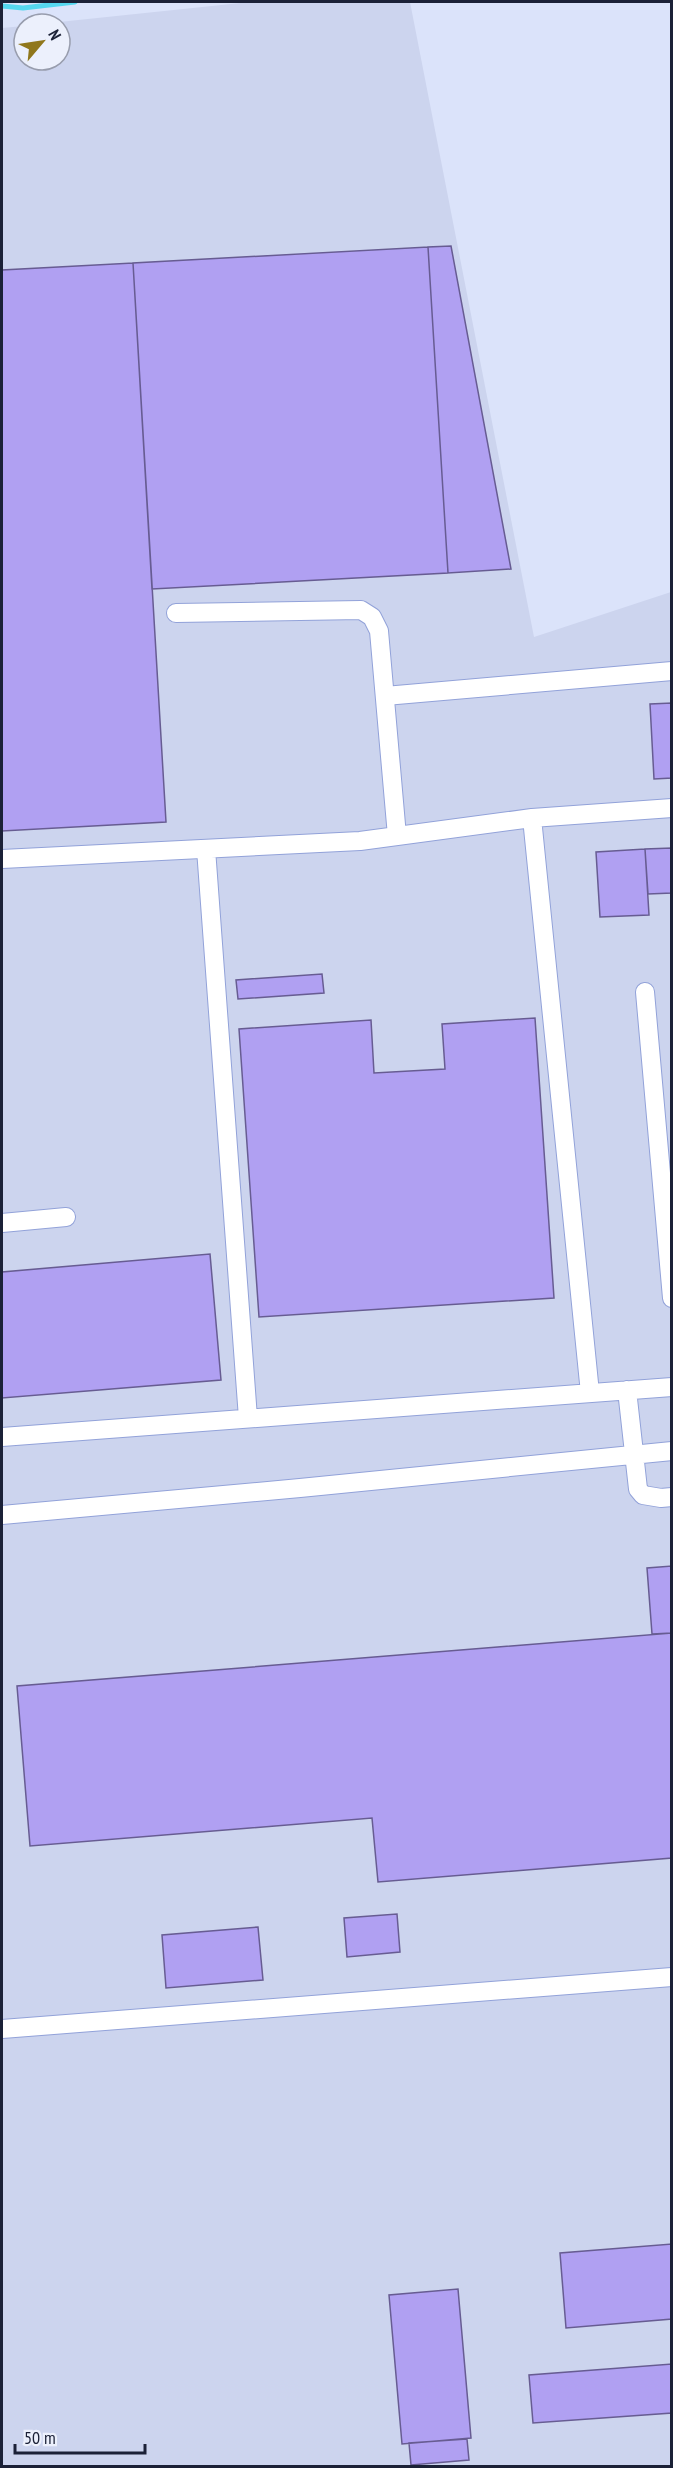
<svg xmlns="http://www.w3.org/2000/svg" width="673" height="2468" font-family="'PT Sans Narrow',sans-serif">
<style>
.built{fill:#ccd4ee}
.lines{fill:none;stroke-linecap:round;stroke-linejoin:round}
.stream{stroke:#55d7ef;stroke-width:5}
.building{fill:#b0a0f2;stroke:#675c92;stroke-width:1.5}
.minor-casing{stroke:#92a2d9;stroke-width:20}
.minor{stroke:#fff;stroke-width:18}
</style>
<rect width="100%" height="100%" fill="#dbe3fa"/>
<!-- built -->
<path class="built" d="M250 2H410L534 637 671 592V2466H2V28L24 26V60H60V24H40Z"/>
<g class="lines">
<!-- stream -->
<path class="stream" d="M2 6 23 8 75 2"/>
</g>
<!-- building -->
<path class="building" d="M451 246 511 569 448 573 428 247Z
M428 247 448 573 152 589 133 263Z
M133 263 166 822 2 831V270Z
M672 703V778L654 779 650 704Z
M672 848V893L648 894 645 849Z
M645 849 649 915 600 917 596 852Z
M322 974 324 993 238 999 236 980Z
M535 1018 554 1298 259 1317 239 1029 371 1020 374 1073 445 1069 442 1024Z
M210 1254 221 1380 2 1398V1272Z
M672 1566V1633L652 1634 647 1568Z
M672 1633V1858L378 1882 372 1818 30 1846 17 1686Z
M397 1914 400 1952 347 1957 344 1918Z
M258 1927 263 1980 166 1988 162 1935Z
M672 2244V2319L566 2328 560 2253Z
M458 2289 471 2438 402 2444 389 2295Z
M672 2364V2413L533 2423 529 2375Z
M467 2439 469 2460 411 2465 409 2443Z"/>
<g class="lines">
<defs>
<path id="minor" d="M176 613 361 610 372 617 379 631 397 836
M385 696 672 671
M532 818 590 1393
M206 849 248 1418
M2 859 360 841 532 818 672 808
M645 992 672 1298
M2 1223 66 1217
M627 1390 638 1489 643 1495 661 1498 672 1497
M2 1437 672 1387
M2 1515 300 1488 672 1451
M2 2029 672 1977"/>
</defs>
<!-- minor casing -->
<use href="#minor" class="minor-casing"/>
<!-- minor -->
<use href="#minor" class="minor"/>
</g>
<!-- border -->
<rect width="673" height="2468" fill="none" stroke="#1b2137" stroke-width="6"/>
<!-- north arrow -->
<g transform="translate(42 42) rotate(61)"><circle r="28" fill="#ecf0fc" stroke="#989dad" stroke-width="1.5"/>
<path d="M0-4.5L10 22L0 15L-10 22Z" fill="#90771c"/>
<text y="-9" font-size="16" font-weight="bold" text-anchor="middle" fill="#1b2137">N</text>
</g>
<!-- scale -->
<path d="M15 2444v9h130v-9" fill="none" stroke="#1b2137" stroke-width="3"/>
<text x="24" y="2444" font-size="18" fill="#1b2137" stroke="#ecf0fc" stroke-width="4.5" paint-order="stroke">50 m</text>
</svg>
